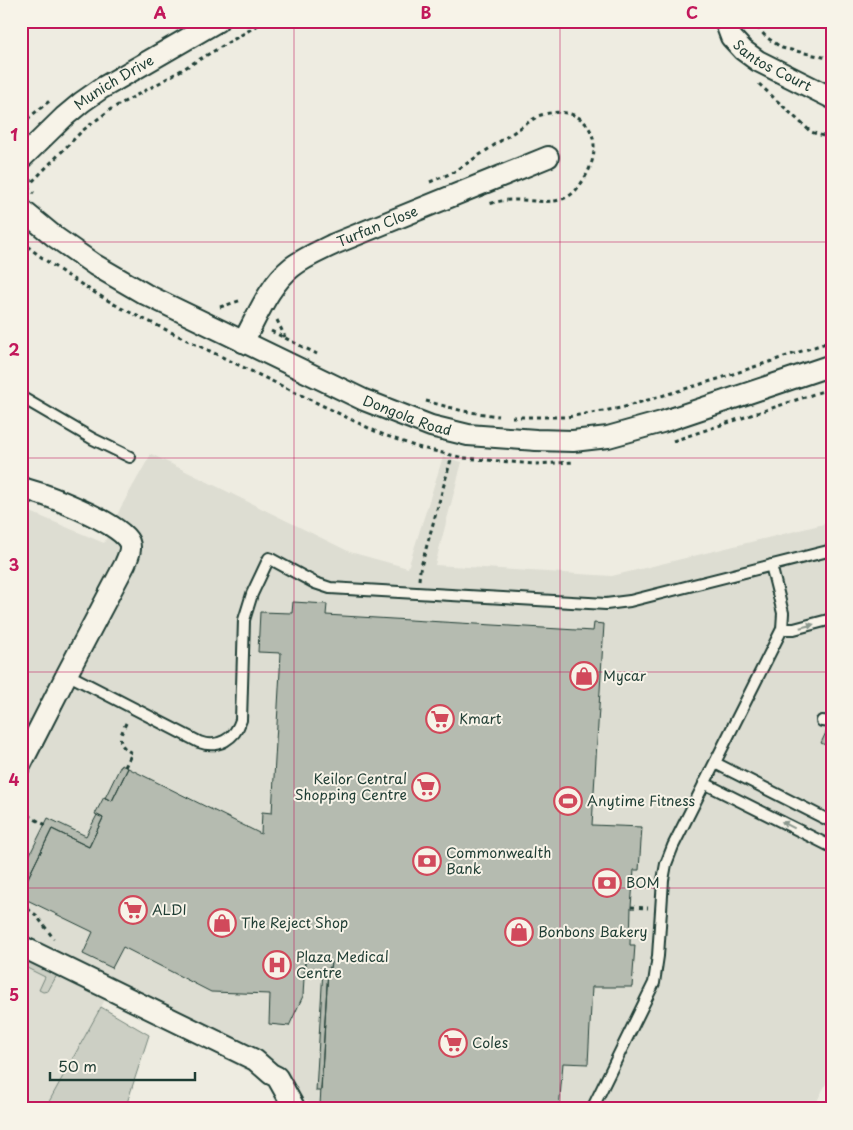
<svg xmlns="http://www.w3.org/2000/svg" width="853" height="1130" font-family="'Playpen Sans',sans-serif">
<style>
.built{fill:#ddddd2}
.green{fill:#cccfc4;stroke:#76867c}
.building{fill:#b5bbb0;stroke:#1f3d34}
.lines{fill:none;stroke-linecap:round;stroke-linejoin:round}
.service-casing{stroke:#1f3d34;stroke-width:14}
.minor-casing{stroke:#1f3d34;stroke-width:24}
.path{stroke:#1f3d34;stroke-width:3;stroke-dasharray:4 4;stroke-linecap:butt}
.service{stroke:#f7f3e8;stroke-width:10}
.minor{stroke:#f7f3e8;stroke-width:20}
.oneway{fill:#8b988e}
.grid{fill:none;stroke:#c2185b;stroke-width:1;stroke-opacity:0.55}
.labels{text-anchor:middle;stroke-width:4;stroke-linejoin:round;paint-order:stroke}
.street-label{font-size:14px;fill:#1f3d34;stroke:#f7f3e8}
.poi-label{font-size:14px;fill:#1f3d34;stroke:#f7f3e8;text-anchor:start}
.neatline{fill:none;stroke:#c2185b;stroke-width:2}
.grid-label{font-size:16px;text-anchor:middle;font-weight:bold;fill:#c2185b}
</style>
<rect width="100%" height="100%" fill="#eeece1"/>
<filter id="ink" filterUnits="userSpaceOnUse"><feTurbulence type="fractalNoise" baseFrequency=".02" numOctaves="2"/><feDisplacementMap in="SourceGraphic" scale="10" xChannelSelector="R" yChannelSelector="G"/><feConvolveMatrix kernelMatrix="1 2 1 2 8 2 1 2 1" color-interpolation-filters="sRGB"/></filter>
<g filter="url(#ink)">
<!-- built -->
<path class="built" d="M151 454 350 552 408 568 443 457 462 462 435 565 612 576 832 522V1072L813 1109H322L106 998 45 1109H21V508L104 543 121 507Z"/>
<!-- green -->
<path class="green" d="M27 959 57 975 48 991 43 992 39 990 45 977 23 966Z
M101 1007 149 1035 125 1109H45Z"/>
<!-- building -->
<path class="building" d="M293 602 327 604 326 615 593 631 594 623 604 624 592 825 642 827 639 870H634L631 907 630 945H635L632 987H592L588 1064 563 1063 559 1109H381L320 1105 328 969 330 968 331 962 305 960 303 996 289 1026 269 1024 270 994 211 992 123 947 112 968 83 954 93 932 21 897V892L52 829 89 847 103 818 95 814 104 797 112 801 128 768 261 834 262 812 272 813 281 653 258 652 260 612 292 613Z
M828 728 832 730V748L821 743Z
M121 765 128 768 112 801 105 798Z
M97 815 103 818 89 847 52 829 21 892V872L48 818 86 836Z
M305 960 331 962 330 968 328 969 321 1091H316L323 969 305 968Z"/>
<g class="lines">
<defs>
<path id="service" d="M21 397 93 439 130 457
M782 629H794L832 619
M67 674 199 742C218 749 235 739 241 720L244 620 252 594 269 558 315 583 330 588 606 604 630 601 832 550
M822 721 832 722
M715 763 832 822
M704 783 832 847
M592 1109 654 983 658 956 663 880 666 864 673 846 782 629 783 613 771 565"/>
<g id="minor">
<path id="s1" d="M725 21 731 37 743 50 758 61 832 98"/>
<path id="s2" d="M21 159 64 117 82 102 102 88 218 21"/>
<path id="s3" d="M21 209 55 237 95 265 145 294 364 400 431 426 468 435 536 440 573 441 608 437 662 422 832 365"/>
<path id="s4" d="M243 342C257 317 269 285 292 267 305 257 320 251 334 244L548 157"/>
<path d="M21 488C43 493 120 522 129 542 132 549 128 557 125 564L67 674 21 764"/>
<path d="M21 946 255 1060 271 1074 277 1077 295 1109"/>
</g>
</defs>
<!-- service casing -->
<use href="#service" class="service-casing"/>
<!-- minor casing -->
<use href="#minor" class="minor-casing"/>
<!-- path -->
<path class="path" d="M752 21 766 37 782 48 832 59
M759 84 811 132 832 139
M21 124 52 99
M21 182 34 193
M430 182 454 172 538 116C585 100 609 139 584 179 579 187 574 194 565 198 549 205 529 199 512 200 504 200 496 202 489 204
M27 187 82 131 111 109 161 82 265 21
M21 241C52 267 86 288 121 308L379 433 417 447 464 458 534 464 575 462
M220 307 242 300
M277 320 285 337
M271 331 317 354
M426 401 463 411 498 416
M512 417H567L621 408 718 379 832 341
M673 441 832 388
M419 580 420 570 452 456
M125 767 132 753C115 744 120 736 127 721
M21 812 46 825
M21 904 36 915 54 939
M631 907 648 908
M21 916 26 907"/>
<!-- service -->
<use href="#service" class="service"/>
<!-- minor -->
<use href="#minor" class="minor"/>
</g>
<!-- one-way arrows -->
<defs><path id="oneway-solid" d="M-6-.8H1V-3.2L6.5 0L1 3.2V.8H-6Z" transform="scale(1.25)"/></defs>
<g class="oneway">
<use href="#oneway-solid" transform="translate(807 626) rotate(-14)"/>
<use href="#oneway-solid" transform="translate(788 825) rotate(-153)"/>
</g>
</g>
<!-- grid -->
<path class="grid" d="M294 21V1109M560 21V1109M21 242H832M21 458H832M21 672H832M21 888H832"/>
<!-- icons -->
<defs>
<symbol id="shop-ring" viewBox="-11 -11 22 22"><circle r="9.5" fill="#f7f3e8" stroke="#d1495b" stroke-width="1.5"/><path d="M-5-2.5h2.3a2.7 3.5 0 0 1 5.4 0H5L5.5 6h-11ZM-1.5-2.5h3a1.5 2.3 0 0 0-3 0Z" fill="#d1495b"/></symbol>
<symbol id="supermarket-ring" viewBox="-11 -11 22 22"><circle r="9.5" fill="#f7f3e8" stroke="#d1495b" stroke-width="1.5"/><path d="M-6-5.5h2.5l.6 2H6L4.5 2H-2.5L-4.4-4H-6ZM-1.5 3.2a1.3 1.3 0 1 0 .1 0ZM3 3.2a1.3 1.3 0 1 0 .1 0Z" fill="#d1495b"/></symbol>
<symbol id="stadium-ring" viewBox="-11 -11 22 22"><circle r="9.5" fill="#f7f3e8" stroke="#d1495b" stroke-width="1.5"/><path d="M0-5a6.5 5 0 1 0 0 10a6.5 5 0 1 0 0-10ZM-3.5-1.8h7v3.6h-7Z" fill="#d1495b"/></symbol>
<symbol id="bank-ring" viewBox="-11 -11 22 22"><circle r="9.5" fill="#f7f3e8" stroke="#d1495b" stroke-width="1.5"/><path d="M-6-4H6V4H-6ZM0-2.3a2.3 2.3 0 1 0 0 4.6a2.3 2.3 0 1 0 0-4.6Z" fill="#d1495b"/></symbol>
<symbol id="hospital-ring" viewBox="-11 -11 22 22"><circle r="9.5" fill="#f7f3e8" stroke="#d1495b" stroke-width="1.5"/><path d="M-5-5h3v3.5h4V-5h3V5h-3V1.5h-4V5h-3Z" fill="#d1495b"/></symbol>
</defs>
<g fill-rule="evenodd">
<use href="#shop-ring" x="568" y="660" width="32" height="32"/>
<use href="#supermarket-ring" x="424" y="703" width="32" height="32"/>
<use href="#supermarket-ring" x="410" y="771" width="32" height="32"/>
<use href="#stadium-ring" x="552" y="785" width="32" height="32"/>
<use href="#bank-ring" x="411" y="845" width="32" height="32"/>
<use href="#bank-ring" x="591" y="867" width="32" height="32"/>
<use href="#supermarket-ring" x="117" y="894" width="32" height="32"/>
<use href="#shop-ring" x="206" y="907" width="32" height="32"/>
<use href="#shop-ring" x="503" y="916" width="32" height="32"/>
<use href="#hospital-ring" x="261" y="949" width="32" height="32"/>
<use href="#supermarket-ring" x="437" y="1027" width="32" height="32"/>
</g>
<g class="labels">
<!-- street labels -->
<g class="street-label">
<text dy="5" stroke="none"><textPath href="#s1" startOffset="68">Santos Court</textPath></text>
<text dy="5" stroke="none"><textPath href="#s2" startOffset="121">Munich Drive</textPath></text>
<text dy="5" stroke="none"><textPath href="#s4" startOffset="185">Turfan Close</textPath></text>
<text dy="5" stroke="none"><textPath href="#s3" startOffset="440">Dongola Road</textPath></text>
</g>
<!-- poi labels -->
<g class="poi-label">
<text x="603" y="681">Mycar</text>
<text x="459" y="724">Kmart</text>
<text x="407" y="784" text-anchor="end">Keilor Central<tspan x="407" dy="16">Shopping Centre</tspan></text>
<text x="587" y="806">Anytime Fitness</text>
<text x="446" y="858">Commonwealth<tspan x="446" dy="16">Bank</tspan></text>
<text x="626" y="888">BOM</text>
<text x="152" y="915">ALDI</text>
<text x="241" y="928">The Reject Shop</text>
<text x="538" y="937">Bonbons Bakery</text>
<text x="296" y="962">Plaza Medical<tspan x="296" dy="16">Centre</tspan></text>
<text x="472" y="1048">Coles</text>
</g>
</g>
<!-- margin -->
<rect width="853" height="1130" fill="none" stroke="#f7f3e8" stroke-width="55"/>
<!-- scale -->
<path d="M50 1072v8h145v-8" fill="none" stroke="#1f3d34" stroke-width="2.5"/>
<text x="58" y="1072" font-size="15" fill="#1f3d34" stroke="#f7f3e8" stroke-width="4" paint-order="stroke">50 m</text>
<rect x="28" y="28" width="798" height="1074" class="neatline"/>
<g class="grid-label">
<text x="160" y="19">A</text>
<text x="426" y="19">B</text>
<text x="692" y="19">C</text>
<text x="14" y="141">1</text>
<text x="14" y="356">2</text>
<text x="14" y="571">3</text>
<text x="14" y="786">4</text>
<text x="14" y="1001">5</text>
</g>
</svg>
